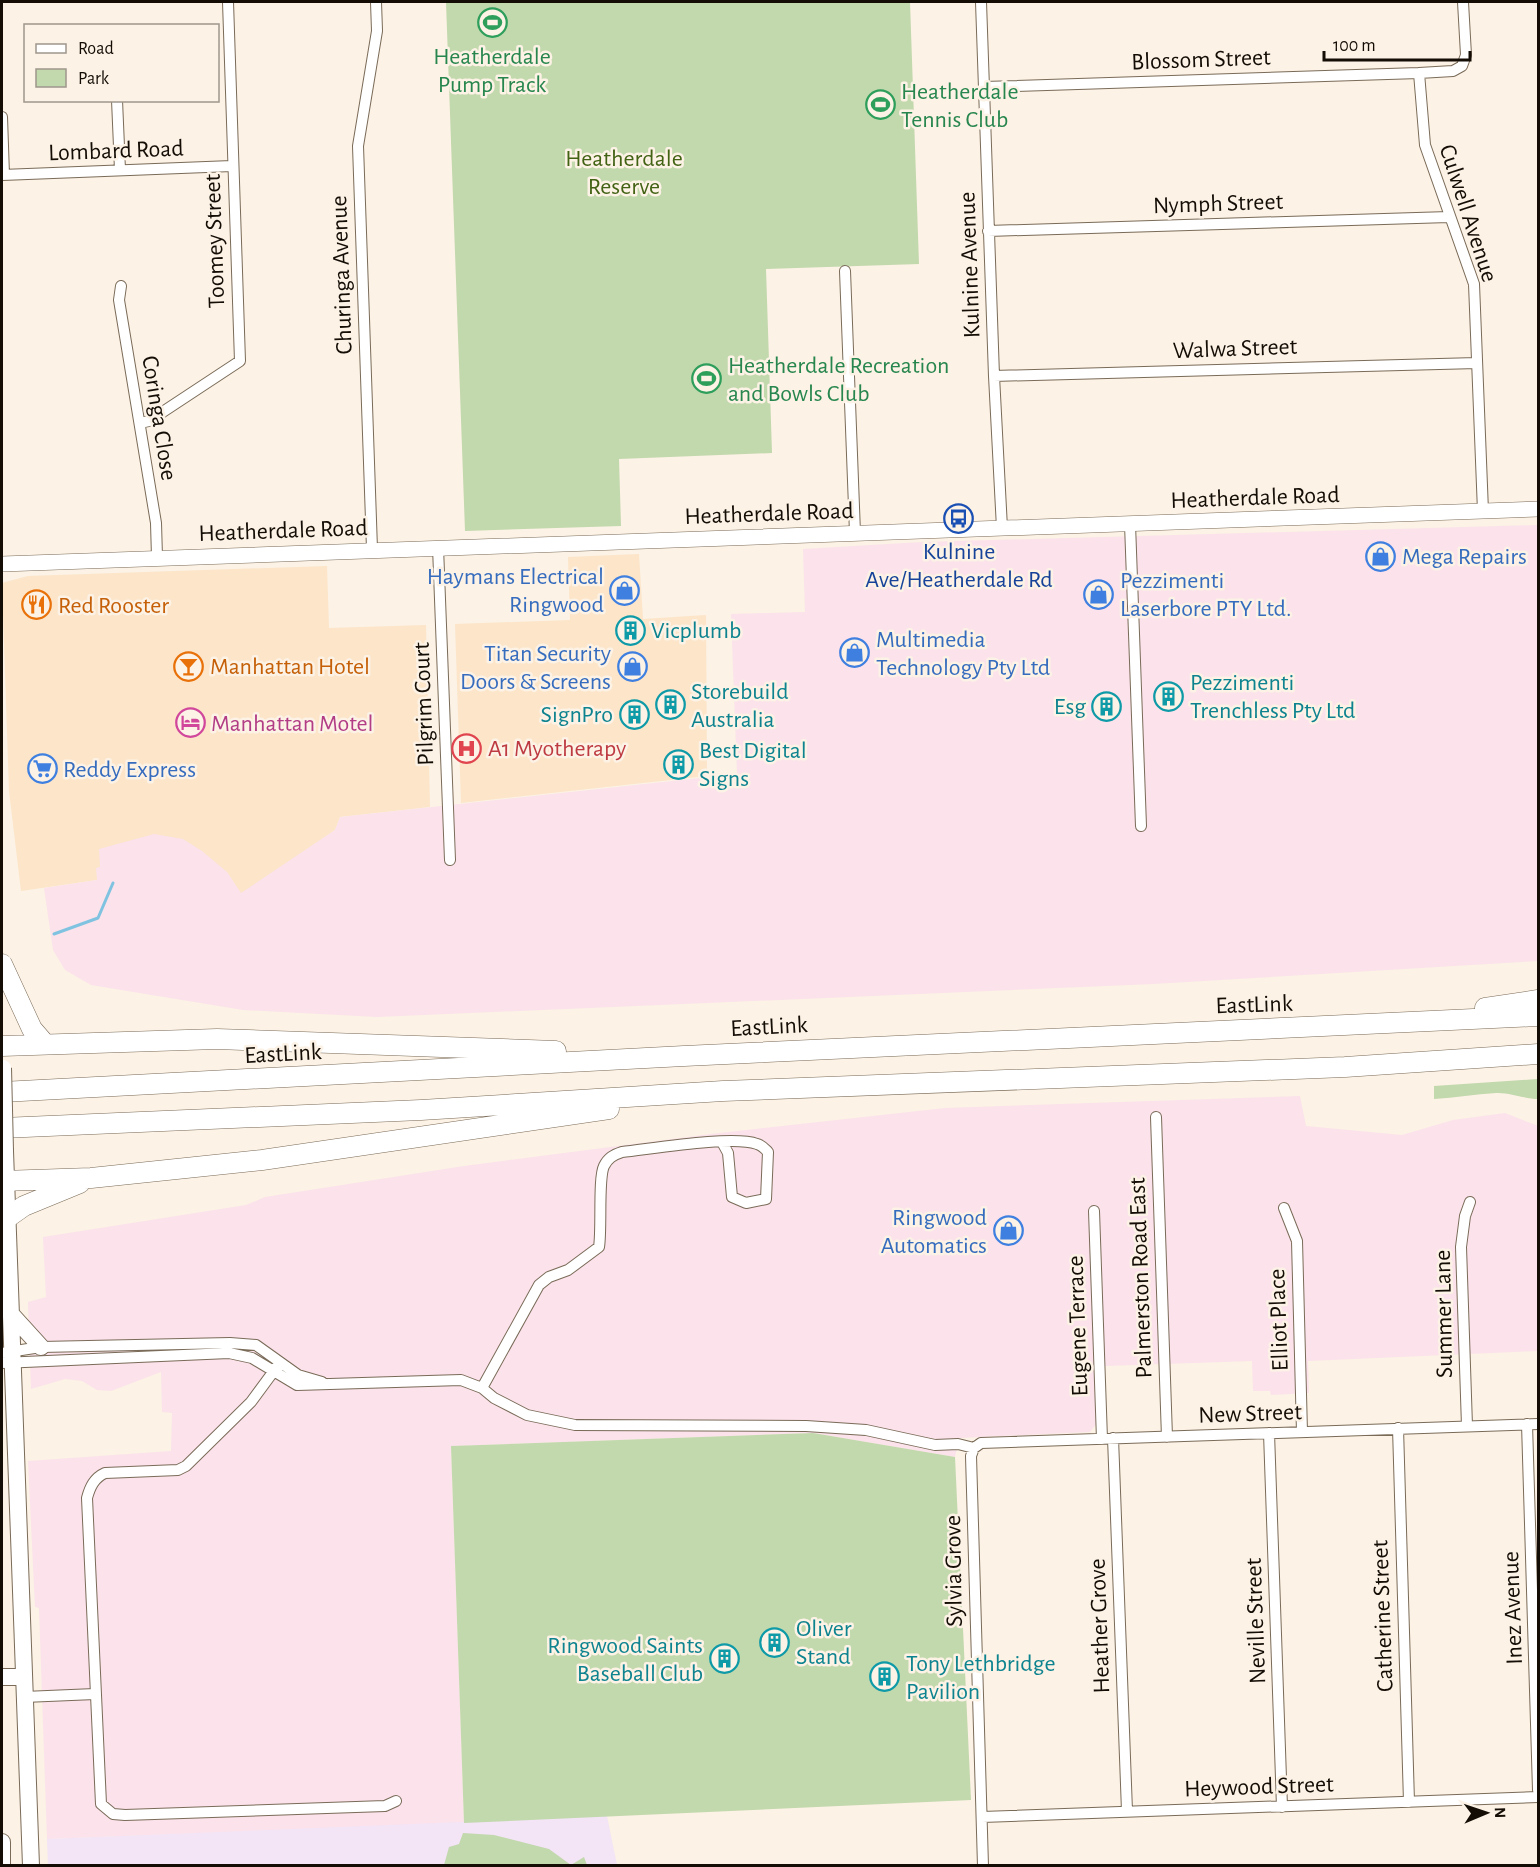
<svg xmlns="http://www.w3.org/2000/svg" width="1540" height="1867" font-family="'Alegreya Sans',sans-serif">
<style>
.built{fill:#fce5c9}
.industrial{fill:#fbe2eb}
.education{fill:#f3e4f6}
.green{fill:#c2d8ad}
.lines{fill:none;stroke-linecap:round;stroke-linejoin:round}
.stream{stroke:#80c3e1;stroke-width:3}
.minor-casing{stroke:#7a6b58;stroke-width:12}
.secondary-casing{stroke:#7a6b58;stroke-width:16}
.primary-casing{stroke:#7a6b58;stroke-width:18}
.motorway-casing{stroke:#7a6b58;stroke-width:21}
.minor{stroke:#fff;stroke-width:10}
.secondary{stroke:#fff;stroke-width:15}
.primary{stroke:#fff;stroke-width:16}
.motorway{stroke:#fff;stroke-width:20}
.primary-bridge-casing{stroke:#7a6b58;stroke-width:18;stroke-linecap:butt}
.primary-bridge{stroke:#fff;stroke-width:16}
.labels{text-anchor:middle;stroke-width:5;stroke-linejoin:round;paint-order:stroke}
.leisure-label{font-size:24px;fill:#27864d;stroke:#fcf2e5;text-anchor:start}
.street-label{font-size:24px;fill:#130d06;stroke:#fcf2e5}
.park-label{font-size:24px;fill:#426214;stroke:#fcf2e5}
.transit-label{font-size:24px;fill:#164399;stroke:#fcf2e5}
.shop-label{font-size:24px;fill:#366cbe;stroke:#fcf2e5;text-anchor:start}
.food-label{font-size:24px;fill:#c56008;stroke:#fcf2e5;text-anchor:start}
.culture-label{font-size:24px;fill:#0d838f;stroke:#fcf2e5;text-anchor:start}
.hotel-label{font-size:24px;fill:#b23c85;stroke:#fcf2e5;text-anchor:start}
.health-label{font-size:24px;fill:#be3a42;stroke:#fcf2e5;text-anchor:start}
</style>
<rect width="100%" height="100%" fill="#fcf2e5"/>
<!-- built -->
<path class="built" d="M639 554 643 619 706 615 707 776 461 803 455 624 570 620 568 557Z
M327 566 329 628 426 625 430 807 340 817 335 830 241 894 227 872 100 867 97 880 21 891 9 791 2 583 28 576Z"/>
<!-- industrial -->
<path class="industrial" d="M1538 525V961L1153 984 377 1017 243 1010 91 985 65 970 53 950 44 888 97 880 96 868 100 867 99 849 154 834 183 839 202 851 227 872 241 893 335 830 340 817 737 774 731 614 805 612 803 549 922 542Z
M1300 1096 1306 1126 1402 1135 1453 1120 1505 1113 1538 1126V1351L1308 1361 1309 1393 1271 1395 1270 1391H1253L1252 1361 1105 1366 1097 1423 1090 1432 959 1438 955 1457 813 1433 451 1446 464 1823 47 1839 39 1608 35 1607 28 1461 171 1451 172 1413 162 1412 161 1372 111 1391 97 1390 82 1381 65 1379 31 1389 28 1302 46 1297 43 1237 246 1205 265 1197 464 1166 711 1134 945 1108Z"/>
<!-- education -->
<path class="education" d="M607 1816 617 1865 48 1866 47 1839Z"/>
<!-- green -->
<path class="green" d="M446 2H910L919 264 766 269 772 453 619 459 621 526 465 531Z
M1538 1079V1099C1525 1099 1509 1092 1496 1093 1475 1094 1455 1098 1434 1099V1086Z
M813 1433 955 1457 971 1800 464 1823 451 1446Z
M463 1833 494 1835 549 1849 571 1865 584 1857 587 1865H444L449 1847 459 1844Z"/>
<g class="lines">
<!-- stream -->
<path class="stream" d="M54 934 98 918 113 883"/>
<defs>
<path id="minor" d="M981 2 994 376 1002 528
M1463 2 1466 55 1462 66 1453 71 1419 73 1425 145 1474 284 1483 511
M984 87 1419 73
M117 100 120 170
M2 117 4 175
M2 175 232 166
M988 231 1449 217
M845 271 855 533
M121 286 119 300 156 523 157 557
M994 376 1477 363
M140 423 149 421 240 361 228 2
M1130 524 1141 826
M438 547 450 860
M372 549 358 146 377 31 376 2
M1156 1117 1167 1437
M1284 1208 1297 1241 1302 1432
M1094 1211 1102 1439
M2 1353 41 1347 230 1343 256 1345 298 1375 322 1382
M2 1363 229 1353 252 1358 297 1385 461 1380 482 1388 494 1398 527 1415 575 1425 806 1426 866 1430 935 1445 958 1444 974 1448
M279 1364 251 1402 186 1466 178 1470 105 1473C94 1478 90 1487 87 1498L101 1804 113 1814 125 1815 385 1806 396 1801
M482 1388 539 1285 549 1277 568 1270 599 1247C602 1229 598 1178 604 1166 608 1158 613 1155 622 1152 651 1149 733 1135 757 1144 762 1145 765 1149 768 1152L766 1199 746 1203 732 1197 728 1153 722 1142
M1527 1424 1538 1790
M1467 1426 1461 1247 1465 1216 1470 1202
M1398 1428 1409 1802
M1269 1433 1282 1807
M1113 1438 1127 1811
M24 1697 95 1694
M982 1817 1538 1797
M983 1866 971 1456 974 1448 981 1443 1538 1424"/>
<path id="secondary" d="M2 564 1538 509"/>
<path id="primary" d="M5 1151 31 1866
M11 1314 41 1347
M2 1677H23
M2 1842V1866"/>
<path id="motorway" d="M2 964 32 1029 45 1044
M1485 1008 1538 1000
M2 1046 217 1039 556 1051
M2 1092 684 1056 1538 1016
M2 1128 421 1110 723 1091 1345 1067 1538 1054
M2 1181 91 1178 262 1160 609 1109
M7 1218 24 1206 80 1183"/>
</defs>
<!-- minor casing -->
<use href="#minor" class="minor-casing"/>
<!-- secondary casing -->
<use href="#secondary" class="secondary-casing"/>
<!-- primary casing -->
<use href="#primary" class="primary-casing"/>
<!-- motorway casing -->
<use href="#motorway" class="motorway-casing"/>
<!-- minor -->
<use href="#minor" class="minor"/>
<!-- secondary -->
<use href="#secondary" class="secondary"/>
<!-- primary -->
<use href="#primary" class="primary"/>
<!-- motorway -->
<use href="#motorway" class="motorway"/>
<defs>
<path id="primary-bridge" d="M3 1068 5 1151"/>
</defs>
<!-- primary-bridge casing -->
<use href="#primary-bridge" class="primary-bridge-casing"/>
<!-- primary-bridge -->
<use href="#primary-bridge" class="primary-bridge"/>
</g>
<!-- icons -->
<defs>
<symbol id="stadium-ring" viewBox="-11 -11 22 22"><circle r="9.5" fill="#fcf2e5" stroke="#2e9e5b" stroke-width="1.5"/><path d="M0-5a6.5 5 0 1 0 0 10a6.5 5 0 1 0 0-10ZM-3.5-1.8h7v3.6h-7Z" fill="#2e9e5b"/></symbol>
<symbol id="bus-ring" viewBox="-11 -11 22 22"><circle r="9.5" fill="#fcf2e5" stroke="#1a4fb4" stroke-width="1.5"/><path d="M-5-6H5V4H4V6H2V4H-2V6H-4V4H-5ZM-3.5-4V0h7V-4ZM-3.5 1.2v1.5H-2V1.2ZM2 1.2v1.5H3.5V1.2Z" fill="#1a4fb4"/></symbol>
<symbol id="shop-ring" viewBox="-11 -11 22 22"><circle r="9.5" fill="#fcf2e5" stroke="#3f7fe0" stroke-width="1.5"/><path d="M-5-2.5h2.3a2.7 3.5 0 0 1 5.4 0H5L5.5 6h-11ZM-1.5-2.5h3a1.5 2.3 0 0 0-3 0Z" fill="#3f7fe0"/></symbol>
<symbol id="restaurant-ring" viewBox="-11 -11 22 22"><circle r="9.5" fill="#fcf2e5" stroke="#e8710a" stroke-width="1.5"/><path d="M-5-6h1v4h1v-4h1v4h1v-4h1v5L-1.5 .5V6h-2V.5L-5-1ZM5-6V6H3V1.5H1.5Q1.5-4 5-6Z" fill="#e8710a"/></symbol>
<symbol id="building-ring" viewBox="-11 -11 22 22"><circle r="9.5" fill="#fcf2e5" stroke="#0f9aa8" stroke-width="1.5"/><path d="M-4-6H4V6H1V3H-1V6H-4ZM-2.5-4.3h1.7v1.8h-1.7ZM.8-4.3h1.7v1.8H.8ZM-2.5-1h1.7V.8h-1.7ZM.8-1h1.7V.8H.8Z" fill="#0f9aa8"/></symbol>
<symbol id="bar-ring" viewBox="-11 -11 22 22"><circle r="9.5" fill="#fcf2e5" stroke="#e8710a" stroke-width="1.5"/><path d="M-6-5H6L.8 .8V4.5H3.5V6h-7V4.5H-.8V.8Z" fill="#e8710a"/></symbol>
<symbol id="hotel-ring" viewBox="-11 -11 22 22"><circle r="9.5" fill="#fcf2e5" stroke="#d1479c" stroke-width="1.5"/><path d="M-6-4.5h1.5V1H6V5H4.5V3h-9V5H-6ZM-4 0a1.8 1.8 0 1 1 3.6 0ZM.5 0V-2.5h3Q6-2.5 6 0Z" fill="#d1479c"/></symbol>
<symbol id="hospital-ring" viewBox="-11 -11 22 22"><circle r="9.5" fill="#fcf2e5" stroke="#e0444e" stroke-width="1.5"/><path d="M-5-5h3v3.5h4V-5h3V5h-3V1.5h-4V5h-3Z" fill="#e0444e"/></symbol>
<symbol id="supermarket-ring" viewBox="-11 -11 22 22"><circle r="9.5" fill="#fcf2e5" stroke="#3f7fe0" stroke-width="1.5"/><path d="M-6-5.5h2.5l.6 2H6L4.5 2H-2.5L-4.4-4H-6ZM-1.5 3.2a1.3 1.3 0 1 0 .1 0ZM3 3.2a1.3 1.3 0 1 0 .1 0Z" fill="#3f7fe0"/></symbol>
</defs>
<g fill-rule="evenodd">
<use href="#stadium-ring" x="476" y="6" width="33" height="33"/>
<use href="#stadium-ring" x="864" y="88" width="33" height="33"/>
<use href="#stadium-ring" x="690" y="362" width="33" height="33"/>
<use href="#bus-ring" x="942" y="502" width="33" height="33"/>
<use href="#shop-ring" x="1364" y="540" width="33" height="33"/>
<use href="#shop-ring" x="608" y="574" width="33" height="33"/>
<use href="#shop-ring" x="1082" y="578" width="33" height="33"/>
<use href="#restaurant-ring" x="20" y="588" width="33" height="33"/>
<use href="#building-ring" x="614" y="614" width="33" height="33"/>
<use href="#shop-ring" x="838" y="636" width="33" height="33"/>
<use href="#bar-ring" x="172" y="650" width="33" height="33"/>
<use href="#shop-ring" x="616" y="650" width="33" height="33"/>
<use href="#building-ring" x="1152" y="680" width="33" height="33"/>
<use href="#building-ring" x="654" y="688" width="33" height="33"/>
<use href="#building-ring" x="1090" y="690" width="33" height="33"/>
<use href="#building-ring" x="618" y="698" width="33" height="33"/>
<use href="#hotel-ring" x="174" y="706" width="33" height="33"/>
<use href="#hospital-ring" x="450" y="732" width="33" height="33"/>
<use href="#building-ring" x="662" y="748" width="33" height="33"/>
<use href="#supermarket-ring" x="26" y="752" width="33" height="33"/>
<use href="#shop-ring" x="992" y="1214" width="33" height="33"/>
<use href="#building-ring" x="758" y="1626" width="33" height="33"/>
<use href="#building-ring" x="708" y="1642" width="33" height="33"/>
<use href="#building-ring" x="868" y="1660" width="33" height="33"/>
</g>
<g class="labels">
<!-- leisure labels -->
<g class="leisure-label">
<text x="492" y="64" text-anchor="middle">Heatherdale<tspan x="492" dy="28">Pump Track</tspan></text>
<text x="901" y="99">Heatherdale<tspan x="901" dy="28">Tennis Club</tspan></text>
<text x="728" y="373">Heatherdale Recreation<tspan x="728" dy="28">and Bowls Club</tspan></text>
</g>
<!-- street labels -->
<g class="street-label">
<text transform="translate(1201 59) rotate(-2)" y="8">Blossom Street</text>
<text transform="translate(116 150) rotate(-2)" y="8">Lombard Road</text>
<text transform="translate(1218 203) rotate(-2)" y="8">Nymph Street</text>
<text transform="translate(1469 213) rotate(72)" y="8">Culwell Avenue</text>
<text transform="translate(214 241) rotate(-92)" y="8">Toomey Street</text>
<text transform="translate(969 265) rotate(-92)" y="8">Kulnine Avenue</text>
<text transform="translate(341 275) rotate(-92)" y="8">Churinga Avenue</text>
<text transform="translate(1235 348) rotate(-2)" y="8">Walwa Street</text>
<text transform="translate(160 418) rotate(81)" y="8">Coringa Close</text>
<text transform="translate(1255 497) rotate(-2)" y="8">Heatherdale Road</text>
<text transform="translate(769 513) rotate(-2)" y="8">Heatherdale Road</text>
<text transform="translate(283 530) rotate(-2)" y="8">Heatherdale Road</text>
<text transform="translate(423 704) rotate(-92)" y="8">Pilgrim Court</text>
<text transform="translate(1254 1004) rotate(-2)" y="8">EastLink</text>
<text transform="translate(769 1026) rotate(-3)" y="8">EastLink</text>
<text transform="translate(283 1053) rotate(-3)" y="8">EastLink</text>
<text transform="translate(1140 1278) rotate(-92)" y="8">Palmerston Road East</text>
<text transform="translate(1443 1314) rotate(-91)" y="8">Summer Lane</text>
<text transform="translate(1278 1320) rotate(-92)" y="8">Elliot Place</text>
<text transform="translate(1077 1326) rotate(-92)" y="8">Eugene Terrace</text>
<text transform="translate(1250 1413) rotate(-2)" y="8">New Street</text>
<text transform="translate(953 1571) rotate(-91)" y="8">Sylvia Grove</text>
<text transform="translate(1512 1608) rotate(-92)" y="8">Inez Avenue</text>
<text transform="translate(1382 1616) rotate(-92)" y="8">Catherine Street</text>
<text transform="translate(1255 1621) rotate(-92)" y="8">Neville Street</text>
<text transform="translate(1099 1626) rotate(-92)" y="8">Heather Grove</text>
<text transform="translate(1259 1786) rotate(-2)" y="8">Heywood Street</text>
</g>
<!-- park labels -->
<g class="park-label">
<text x="624" y="166">Heatherdale<tspan x="624" dy="28">Reserve</tspan></text>
</g>
<!-- transit labels -->
<g class="transit-label">
<text x="959" y="559">Kulnine<tspan x="959" dy="28">Ave/Heatherdale Rd</tspan></text>
</g>
<!-- shop labels -->
<g class="shop-label">
<text x="1402" y="564">Mega Repairs</text>
<text x="604" y="584" text-anchor="end">Haymans Electrical<tspan x="604" dy="28">Ringwood</tspan></text>
<text x="1120" y="588">Pezzimenti<tspan x="1120" dy="28">Laserbore PTY Ltd.</tspan></text>
<text x="876" y="647">Multimedia<tspan x="876" dy="28">Technology Pty Ltd</tspan></text>
<text x="611" y="661" text-anchor="end">Titan Security<tspan x="611" dy="28">Doors &amp; Screens</tspan></text>
<text x="63" y="777">Reddy Express</text>
<text x="987" y="1225" text-anchor="end">Ringwood<tspan x="987" dy="28">Automatics</tspan></text>
</g>
<!-- food labels -->
<g class="food-label">
<text x="58" y="613">Red Rooster</text>
<text x="210" y="674">Manhattan Hotel</text>
</g>
<!-- culture labels -->
<g class="culture-label">
<text x="651" y="638">Vicplumb</text>
<text x="1190" y="690">Pezzimenti<tspan x="1190" dy="28">Trenchless Pty Ltd</tspan></text>
<text x="691" y="699">Storebuild<tspan x="691" dy="28">Australia</tspan></text>
<text x="1086" y="714" text-anchor="end">Esg</text>
<text x="613" y="722" text-anchor="end">SignPro</text>
<text x="699" y="758">Best Digital<tspan x="699" dy="28">Signs</tspan></text>
<text x="796" y="1636">Oliver<tspan x="796" dy="28">Stand</tspan></text>
<text x="703" y="1653" text-anchor="end">Ringwood Saints<tspan x="703" dy="28">Baseball Club</tspan></text>
<text x="906" y="1671">Tony Lethbridge<tspan x="906" dy="28">Pavilion</tspan></text>
</g>
<!-- hotel labels -->
<g class="hotel-label">
<text x="211" y="731">Manhattan Motel</text>
</g>
<!-- health labels -->
<g class="health-label">
<text x="488" y="756">A1 Myotherapy</text>
</g>
</g>
<!-- border -->
<rect width="1540" height="1867" fill="none" stroke="#130d06" stroke-width="6"/>
<!-- legend -->
<rect x="24" y="24" width="195" height="78" fill="#fcf2e5" stroke="#9f968c" stroke-width="1.5"/>
<rect x="36" y="44" width="30" height="9" fill="#ffffff" stroke="#9f968c" stroke-width="1.5"/>
<text x="78" y="54" font-size="18" fill="#130d06">Road</text>
<rect x="36" y="69" width="30" height="18" fill="#c2d8ad" stroke="#9f968c" stroke-width="1.5"/>
<text x="78" y="84" font-size="18" fill="#130d06">Park</text>
<!-- north arrow -->
<g transform="translate(1486 1813) rotate(88)" stroke="#fcf2e5" stroke-width="4.5" paint-order="stroke">
<path d="M0-4.5L10 22L0 15L-10 22Z" fill="#130d06"/>
<text y="-9" font-size="16" font-weight="bold" text-anchor="middle" fill="#130d06">N</text>
</g>
<!-- scale -->
<path d="M1324 51v9h146v-9" fill="none" stroke="#130d06" stroke-width="3"/>
<text x="1333" y="51" font-size="18" fill="#130d06" stroke="#fcf2e5" stroke-width="4.5" paint-order="stroke">100 m</text>
</svg>
